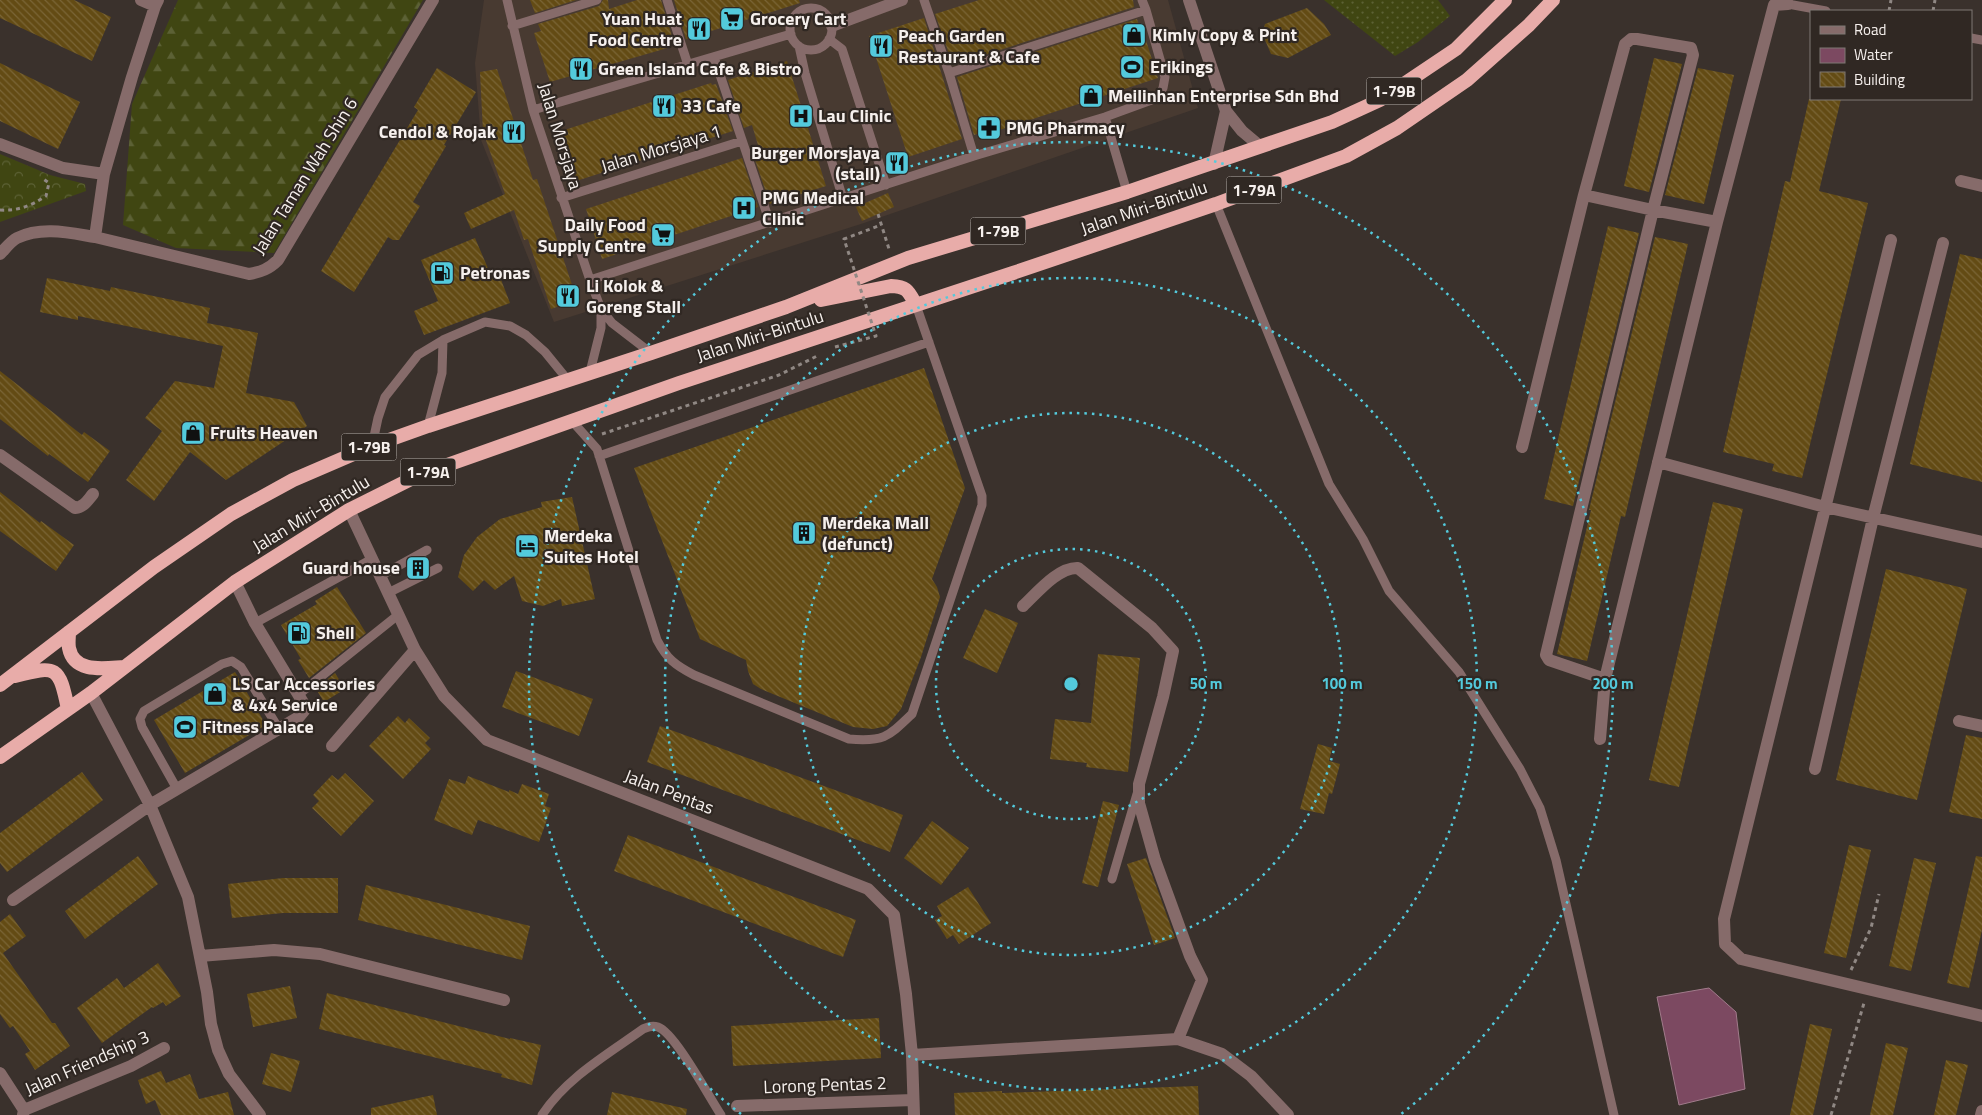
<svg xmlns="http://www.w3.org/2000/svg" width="1982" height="1115" font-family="'Titillium Web',sans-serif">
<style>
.built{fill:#483a31}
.forest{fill:url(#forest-firs)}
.park{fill:url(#park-crowns)}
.garden{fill:url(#garden-dots)}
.water{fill:#7c4961;stroke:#a17b8b}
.building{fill:url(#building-back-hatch)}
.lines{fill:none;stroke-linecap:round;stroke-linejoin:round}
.path{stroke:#908884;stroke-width:3;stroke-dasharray:4 4;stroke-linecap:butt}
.service{stroke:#866b6a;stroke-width:9}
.pedestrian{stroke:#866b6a;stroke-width:12}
.minor{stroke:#866b6a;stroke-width:12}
.tertiary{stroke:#866b6a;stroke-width:12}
.trunk{stroke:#e8aca9;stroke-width:14}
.path-bridge{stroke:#908884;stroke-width:3;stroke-dasharray:4 4;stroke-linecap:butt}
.ring{fill:none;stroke:#53cadc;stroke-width:2.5;stroke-dasharray:2.5 5}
.labels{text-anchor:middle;stroke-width:4.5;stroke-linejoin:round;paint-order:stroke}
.shield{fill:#302823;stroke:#bbb4b0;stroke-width:1}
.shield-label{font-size:16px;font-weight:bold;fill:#f6f0ed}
.poi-label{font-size:18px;font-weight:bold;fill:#f6f0ed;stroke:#302823;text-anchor:start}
.street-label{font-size:18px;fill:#f6f0ed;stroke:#302823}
.centre{fill:#53cadc;stroke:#302823;stroke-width:2.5}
.ring-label{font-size:15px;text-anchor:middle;font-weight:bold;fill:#53cadc;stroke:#302823;stroke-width:4.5;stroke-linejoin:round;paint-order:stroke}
</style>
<defs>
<pattern id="forest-firs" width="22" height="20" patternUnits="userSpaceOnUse" patternTransform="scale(1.25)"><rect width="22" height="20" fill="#404612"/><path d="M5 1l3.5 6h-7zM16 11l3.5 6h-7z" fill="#5c6135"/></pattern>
<pattern id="park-crowns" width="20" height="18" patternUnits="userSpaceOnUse" patternTransform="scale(1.25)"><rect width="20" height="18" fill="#404612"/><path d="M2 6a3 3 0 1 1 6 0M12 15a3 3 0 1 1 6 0" fill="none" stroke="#5c6135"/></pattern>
<pattern id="garden-dots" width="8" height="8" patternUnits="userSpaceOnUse" patternTransform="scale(1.25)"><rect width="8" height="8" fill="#404612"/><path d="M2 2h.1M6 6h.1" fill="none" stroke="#5c6135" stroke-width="1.8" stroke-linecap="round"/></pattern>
<pattern id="building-back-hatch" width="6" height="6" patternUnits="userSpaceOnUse" patternTransform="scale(1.25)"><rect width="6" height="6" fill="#634b14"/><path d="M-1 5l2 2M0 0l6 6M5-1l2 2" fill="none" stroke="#7a6536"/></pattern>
</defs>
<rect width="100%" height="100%" fill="#3a312c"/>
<!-- built -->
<path class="built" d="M484 0H1168L1198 108 864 223 554 322 481 140 475 63Z"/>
<!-- forest -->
<path class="forest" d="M178 0H423L274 253 176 248 123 225 132 104Z"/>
<!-- park -->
<path class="park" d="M0 154 50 175 85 184 86 191 0 222Z"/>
<!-- garden -->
<path class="garden" d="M1324 0H1438L1450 16 1418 42 1395 56Z"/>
<!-- water -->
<path class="water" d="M1709 988 1736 1012 1745 1089 1679 1105 1657 997Z"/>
<!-- building -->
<path class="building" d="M0 0H74L111 17 92 61 0 18Z
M530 0H576L535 13Z
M603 0H608L609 9 637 0H661L674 43 671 44V47L550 82 534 33 541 31 538 24 599 6Z
M674 0H799L800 3 686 39Z
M979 0H1133L1134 7 953 65 935 14Z
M1307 8 1324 24 1331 35 1288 58 1271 54 1262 33 1265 24Z
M924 18 962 139 908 157 869 36Z
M1137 19 1140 29 1142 28 1158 78 981 136 980 133 974 135 957 77Z
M1654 58 1682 64 1649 192 1624 186Z
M787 61 826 186 770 204 753 154 760 152 752 125 744 128 728 80Z
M0 63 80 102 58 149 0 121Z
M437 68 476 92 444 145 446 146 413 202 420 206 399 240H393L388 237 354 292 321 271 418 110 414 107Z
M1698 68 1734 75 1704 204 1665 195Z
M497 69 533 180 537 179 577 300 551 309 528 239 524 240 514 210 471 229 464 213 505 194 483 132 480 72Z
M711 83 712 85 716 84 733 131 573 182 558 132Z
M1809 99H1841L1819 191 1868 203 1802 478 1772 471 1774 464 1723 452 1785 181 1790 182Z
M742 158 758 207 602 259 586 209Z
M888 193 894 207 862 221 856 207Z
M1608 226 1639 233 1573 506 1544 499Z
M1655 237 1688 244 1625 517 1621 516 1587 661 1557 654 1591 510H1589Z
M475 238 493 280 500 277 510 303 424 335 414 311 438 301 421 260Z
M1960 254 1982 259V482L1910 464Z
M47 278 110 291 111 287 210 308 207 323 258 333 246 393 294 402 307 426 226 480 190 452 154 501 126 480 162 431 145 418 175 381 214 388 223 346 78 316V320L40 312Z
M924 368 965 488 932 579 937 587 940 597 921 657 901 709 887 726 873 729 853 727 761 689 753 684 748 671 746 660 700 639 634 468Z
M0 371 82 435 84 432 110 451 88 482 49 454 48 456 0 419Z
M0 492 40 523 41 521 74 545 56 571 0 531Z
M572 497 595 599 562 606 561 599 543 606 522 601 514 576 495 590 484 580 473 591 458 577 464 555 477 537 500 519 542 507 541 502Z
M1713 502 1743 509 1679 787 1649 780Z
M1886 569 1967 589 1917 800 1836 780Z
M337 587 366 633 309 678 298 660 301 659 281 625 317 604 315 601Z
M985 609 1018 623 997 673 963 658Z
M1098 654 1140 658 1128 772 1086 767 1087 763 1050 759 1055 719 1091 723Z
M516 671 593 699 579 736 502 707Z
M235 672 266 725 185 773 154 720Z
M335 673 345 689 324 702 316 689Z
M398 716 405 723 409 718 430 738 425 743 431 749 403 779 369 746Z
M660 726 903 815 890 852 647 762Z
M1966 735 1982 738V819L1949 812Z
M1318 744 1332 748 1329 761 1340 764 1332 794 1329 793 1324 814 1300 809Z
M82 772 103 800 7 872 0 863V833Z
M345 773 374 801 341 836 312 808 319 801 313 795 332 775 338 780Z
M468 776 509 792V790L518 794 522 784 549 794 545 806 551 808 539 842 478 820 472 835 434 820 449 779 465 784Z
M1103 801 1119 805 1098 887 1082 883Z
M932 821 969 848 941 885 904 858Z
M628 835 856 920 843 957 614 871Z
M1849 845 1871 850 1846 958 1824 953Z
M138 856 158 884 85 939 65 911Z
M1976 856 1982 857V930L1969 988 1947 983Z
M1146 858 1175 938 1154 945 1127 864Z
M1914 858 1936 863 1911 971 1889 966Z
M283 878H338V913H283L232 918 228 884Z
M366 885 530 926 522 960 358 920Z
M968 887 991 923 959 944 953 935 947 939 935 920 942 916 937 906Z
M10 914 26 936 3 953 52 1023H55L70 1046 35 1070 25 1054 30 1051 13 1026 10 1028 0 1014V922Z
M158 963 181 996 166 1006 163 1002 153 1008 152 1007 102 1043 77 1008 117 978 124 988Z
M290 986 297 1018 253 1027 247 994Z
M327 993 510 1039V1038L541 1045 532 1085 501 1077 502 1074 319 1029Z
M879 1018 881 1058 733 1066 731 1026Z
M1810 1024 1832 1029 1813 1115H1790Z
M1886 1043 1908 1048 1893 1115H1870Z
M271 1053 300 1061 291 1092 262 1084Z
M1946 1060 1968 1065 1956 1115H1934Z
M161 1071 166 1083 190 1074 199 1099 228 1092 234 1115H161L155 1100 146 1104 138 1080Z
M1198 1086 1199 1115H955L954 1093 1002 1091V1093Z
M612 1092 687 1109 686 1115H607Z
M433 1095 437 1115H371V1108Z"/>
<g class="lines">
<!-- path -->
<path class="path" d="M1889 11 1891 0
M1933 11 1935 0
M0 210C18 211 31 206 46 196L49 183 42 178
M878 214 889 249
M602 434 779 375 819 355
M1851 970 1871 928 1879 894
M1831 1115 1864 1003"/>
<!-- service -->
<path class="service" d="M507 0 533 110 590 280 601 309 612 323 651 353
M667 0 688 65
M924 0 949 73 974 156
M1788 4 1826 11
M790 29a21 21 0 1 1 42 0a21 21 0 1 1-42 0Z
M512 26 597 0
M1971 38 1982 40
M829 39 842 49 886 185
M799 46 805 73 843 199
M714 57 770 223
M949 73 1146 10
M533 110 791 34
M1105 117 1127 192
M561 198 742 141
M1216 204 1329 484 1363 539 1389 591 1459 672 1520 769 1540 808 1556 860 1614 1115
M590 280 974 156 1105 117 1157 98 1163 88 1165 77 1146 10 1142 0
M590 372 601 328V309
M572 421 597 449 657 640C667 659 675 665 694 675L849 739C884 742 888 737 912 714L982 505V496L916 305
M428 426 442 373 443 340 485 322 510 326 526 335 545 352 567 379
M372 446 378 418 385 397 418 355 443 340
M599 456 929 342
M380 576 427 550
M388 593 438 568
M255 623 372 559
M298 695 398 615
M177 789 142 727 140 719 144 711 222 664 232 661 241 667 279 729
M1112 879 1137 794
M542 1115C566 1078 608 1054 643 1029 648 1027 652 1025 658 1027 675 1033 709 1097 721 1115"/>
<!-- pedestrian -->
<path class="pedestrian" d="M832 26 902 0"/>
<!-- minor -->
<path class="minor" d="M141 0 155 6
M0 144 63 168 104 174
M1961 181 1982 186
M1584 195 1653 210 1717 222
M95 237 249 274C261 272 269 269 278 260L433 0
M1891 240 1724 919 1725 944 1741 959 1982 1016
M0 254C5 249 11 241 17 238 42 226 70 233 95 237L104 174 132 77 155 6 158 0
M1522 447 1584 195 1625 44 1631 39H1637L1691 48 1693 55 1653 210 1546 655 1549 660 1605 679
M0 455 75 508C84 507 87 501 93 494
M1658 462 1825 507 1982 542
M349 510 415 650 444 696 487 740 868 889 894 915 906 994 912 1055 914 1115
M1023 606C1037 593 1058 567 1078 568L1152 628 1173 651 1163 697 1139 784V803L1155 860 1190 956 1202 980 1178 1039
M91 693 150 805 188 897 207 992 211 1024 218 1050 229 1074 260 1115
M1959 721 1982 726
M1600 739 1605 679 1717 222 1774 5 1788 4
M332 746 415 650
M1815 769 1873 518 1943 243
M13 900 150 805 299 717 304 711V704L255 623 235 582
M200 956 274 950 320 954 504 1000
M912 1055 1178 1039 1222 1054 1251 1076 1288 1115
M0 1073 24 1110 23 1115
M737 1106 913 1100
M24 1110 131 1066 164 1048
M1981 1115 1982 1111"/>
<!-- tertiary -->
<path class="tertiary" d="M1189 0 1226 111 1242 131 1261 147
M1214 164 1226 111"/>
<!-- trunk -->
<path class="trunk" d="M821 300 891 286C908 287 908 291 916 305
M69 632C69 637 68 643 69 648 74 674 105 668 124 667
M15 676C57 665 59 666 68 709
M0 685 154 567 231 514 293 480 372 446 428 426 651 353 786 307 908 258 1127 192 1332 122 1380 100 1456 49 1505 0
M0 757 91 693 235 582 349 510 419 475 679 383 1013 273 1216 204 1346 156 1397 128 1467 80 1529 25 1553 0"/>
<!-- path-bridge -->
<path class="path-bridge" d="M835 347 876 336 844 239 881 225"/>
</g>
<!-- distance rings -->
<g class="ring">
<circle cx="1071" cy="684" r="135"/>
<circle cx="1071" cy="684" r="271"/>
<circle cx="1071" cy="684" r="406"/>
<path d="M741 1114A542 542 0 1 1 1401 1114"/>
</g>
<!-- icons -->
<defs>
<symbol id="supermarket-square" viewBox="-11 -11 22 22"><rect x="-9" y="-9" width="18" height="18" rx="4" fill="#53cadc" stroke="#302823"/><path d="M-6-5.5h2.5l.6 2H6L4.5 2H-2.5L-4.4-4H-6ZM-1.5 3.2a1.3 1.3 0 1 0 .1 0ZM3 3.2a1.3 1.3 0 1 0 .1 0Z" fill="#111"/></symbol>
<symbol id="restaurant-square" viewBox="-11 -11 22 22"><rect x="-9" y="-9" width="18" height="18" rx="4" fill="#53cadc" stroke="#302823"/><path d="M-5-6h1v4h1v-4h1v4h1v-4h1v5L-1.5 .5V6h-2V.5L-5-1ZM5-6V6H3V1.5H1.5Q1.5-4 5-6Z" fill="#111"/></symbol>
<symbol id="shop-square" viewBox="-11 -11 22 22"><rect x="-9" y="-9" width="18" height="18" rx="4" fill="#53cadc" stroke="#302823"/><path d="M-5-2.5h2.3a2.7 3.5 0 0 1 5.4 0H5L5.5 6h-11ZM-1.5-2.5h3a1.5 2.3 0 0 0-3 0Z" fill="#111"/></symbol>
<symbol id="stadium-square" viewBox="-11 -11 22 22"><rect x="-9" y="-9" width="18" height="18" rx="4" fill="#53cadc" stroke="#302823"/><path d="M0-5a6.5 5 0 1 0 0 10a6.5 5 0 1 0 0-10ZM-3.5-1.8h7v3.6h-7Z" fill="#111"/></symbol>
<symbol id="hospital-square" viewBox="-11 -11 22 22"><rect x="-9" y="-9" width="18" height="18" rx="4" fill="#53cadc" stroke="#302823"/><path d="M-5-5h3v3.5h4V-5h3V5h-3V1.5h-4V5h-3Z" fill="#111"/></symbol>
<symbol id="pharmacy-square" viewBox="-11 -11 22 22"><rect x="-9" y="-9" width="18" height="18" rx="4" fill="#53cadc" stroke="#302823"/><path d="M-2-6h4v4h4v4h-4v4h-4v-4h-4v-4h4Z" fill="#111"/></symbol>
<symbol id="fuel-square" viewBox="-11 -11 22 22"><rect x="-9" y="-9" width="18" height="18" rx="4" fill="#53cadc" stroke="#302823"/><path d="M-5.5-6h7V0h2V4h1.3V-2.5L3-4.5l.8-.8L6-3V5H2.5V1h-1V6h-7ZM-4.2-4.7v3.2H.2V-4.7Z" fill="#111"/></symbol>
<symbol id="building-square" viewBox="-11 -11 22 22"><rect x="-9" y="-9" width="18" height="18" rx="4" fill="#53cadc" stroke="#302823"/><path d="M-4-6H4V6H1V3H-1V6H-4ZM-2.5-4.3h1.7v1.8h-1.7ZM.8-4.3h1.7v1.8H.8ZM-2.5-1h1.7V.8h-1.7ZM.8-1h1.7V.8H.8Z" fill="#111"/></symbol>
<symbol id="hotel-square" viewBox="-11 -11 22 22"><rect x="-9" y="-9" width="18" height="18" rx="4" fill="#53cadc" stroke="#302823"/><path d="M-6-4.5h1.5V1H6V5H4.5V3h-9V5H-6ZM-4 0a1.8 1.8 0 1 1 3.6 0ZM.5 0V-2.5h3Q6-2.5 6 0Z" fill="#111"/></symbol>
</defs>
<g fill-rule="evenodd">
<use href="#supermarket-square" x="718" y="5" width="28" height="28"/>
<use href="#restaurant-square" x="685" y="15" width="28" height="28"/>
<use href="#shop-square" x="1120" y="21" width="28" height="28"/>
<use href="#restaurant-square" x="867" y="32" width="28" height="28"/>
<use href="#stadium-square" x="1118" y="53" width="28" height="28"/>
<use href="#restaurant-square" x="567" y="55" width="28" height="28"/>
<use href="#shop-square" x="1077" y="82" width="28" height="28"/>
<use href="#restaurant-square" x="650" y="92" width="28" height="28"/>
<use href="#hospital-square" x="787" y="102" width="28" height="28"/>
<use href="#pharmacy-square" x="975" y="114" width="28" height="28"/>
<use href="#restaurant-square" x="500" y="118" width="28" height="28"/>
<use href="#restaurant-square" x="883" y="149" width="28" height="28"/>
<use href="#hospital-square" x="730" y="194" width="28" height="28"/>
<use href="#supermarket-square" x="649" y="221" width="28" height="28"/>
<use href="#fuel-square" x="428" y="259" width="28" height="28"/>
<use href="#restaurant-square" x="554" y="282" width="28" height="28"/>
<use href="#shop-square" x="179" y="419" width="28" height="28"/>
<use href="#building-square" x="790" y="519" width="28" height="28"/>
<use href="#hotel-square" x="513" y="532" width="28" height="28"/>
<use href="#building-square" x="404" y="554" width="28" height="28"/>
<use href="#fuel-square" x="285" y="619" width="28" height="28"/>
<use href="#shop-square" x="201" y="680" width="28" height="28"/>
<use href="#stadium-square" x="171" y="713" width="28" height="28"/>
</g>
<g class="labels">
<!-- shield labels -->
<g class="shield">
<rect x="1366.5" y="77.5" width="55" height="27" rx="4"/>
<rect x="1226.5" y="176.5" width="55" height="27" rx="4"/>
<rect x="970.5" y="217.5" width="55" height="27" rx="4"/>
<rect x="341.5" y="433.5" width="55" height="27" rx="4"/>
<rect x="400.5" y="458.5" width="55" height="27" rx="4"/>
</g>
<g class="shield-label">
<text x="1394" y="97">1-79B</text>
<text x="1254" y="196">1-79A</text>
<text x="998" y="237">1-79B</text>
<text x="369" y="453">1-79B</text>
<text x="428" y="478">1-79A</text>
</g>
<!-- poi labels -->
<g class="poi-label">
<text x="682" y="25" text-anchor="end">Yuan Huat<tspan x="682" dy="21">Food Centre</tspan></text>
<text x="750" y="25">Grocery Cart</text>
<text x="1152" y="41">Kimly Copy &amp; Print</text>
<text x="898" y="42">Peach Garden<tspan x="898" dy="21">Restaurant &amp; Cafe</tspan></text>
<text x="1150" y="73">Erikings</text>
<text x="598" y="75">Green Island Cafe &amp; Bistro</text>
<text x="1108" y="102">Meilinhan Enterprise Sdn Bhd</text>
<text x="682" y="112">33 Cafe</text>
<text x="818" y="122">Lau Clinic</text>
<text x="1006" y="134">PMG Pharmacy</text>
<text x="496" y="138" text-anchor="end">Cendol &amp; Rojak</text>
<text x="880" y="159" text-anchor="end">Burger Morsjaya<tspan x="880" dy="21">(stall)</tspan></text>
<text x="762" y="204">PMG Medical<tspan x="762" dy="21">Clinic</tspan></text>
<text x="646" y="231" text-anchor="end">Daily Food<tspan x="646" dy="21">Supply Centre</tspan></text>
<text x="460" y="279">Petronas</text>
<text x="586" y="292">Li Kolok &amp;<tspan x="586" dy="21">Goreng Stall</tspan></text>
<text x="210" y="439">Fruits Heaven</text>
<text x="822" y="529">Merdeka Mall<tspan x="822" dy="21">(defunct)</tspan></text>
<text x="544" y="542">Merdeka<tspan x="544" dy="21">Suites Hotel</tspan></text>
<text x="400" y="574" text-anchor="end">Guard house</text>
<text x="316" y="639">Shell</text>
<text x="232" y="690">LS Car Accessories<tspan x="232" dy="21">&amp; 4x4 Service</tspan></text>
<text x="202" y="733">Fitness Palace</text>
</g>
<!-- street labels -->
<g class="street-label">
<text transform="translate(560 136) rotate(73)" y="6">Jalan Morsjaya</text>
<text transform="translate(661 149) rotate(-17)" y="6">Jalan Morsjaya 1</text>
<text transform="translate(305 176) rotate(-58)" y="6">Jalan Taman Wah Shin 6</text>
<text transform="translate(1144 208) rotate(-19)" y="6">Jalan Miri-Bintulu</text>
<text transform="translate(760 336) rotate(-18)" y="6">Jalan Miri-Bintulu</text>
<text transform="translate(311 514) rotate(-31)" y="6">Jalan Miri-Bintulu</text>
<text transform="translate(669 792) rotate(21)" y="6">Jalan Pentas</text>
<text transform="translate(87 1063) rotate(-24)" y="6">Jalan Friendship 3</text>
<text transform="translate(825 1085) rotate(-2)" y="6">Lorong Pentas 2</text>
</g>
</g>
<circle cx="1071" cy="684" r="8" class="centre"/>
<g class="ring-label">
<text x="1206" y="689">50 m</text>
<text x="1342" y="689">100 m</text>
<text x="1477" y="689">150 m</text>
<text x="1613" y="689">200 m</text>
</g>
<!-- legend -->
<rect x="1810" y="10" width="162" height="90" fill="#302823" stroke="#7f7874"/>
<rect x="1820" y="26" width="25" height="8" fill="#866b6a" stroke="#7f7874"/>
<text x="1854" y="35" font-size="15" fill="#f6f0ed">Road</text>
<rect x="1820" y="48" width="25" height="15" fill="#7c4961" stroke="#7f7874"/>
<text x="1854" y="60" font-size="15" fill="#f6f0ed">Water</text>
<rect x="1820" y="72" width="25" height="15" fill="url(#building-back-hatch)" stroke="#7f7874"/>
<text x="1854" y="85" font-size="15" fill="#f6f0ed">Building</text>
</svg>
